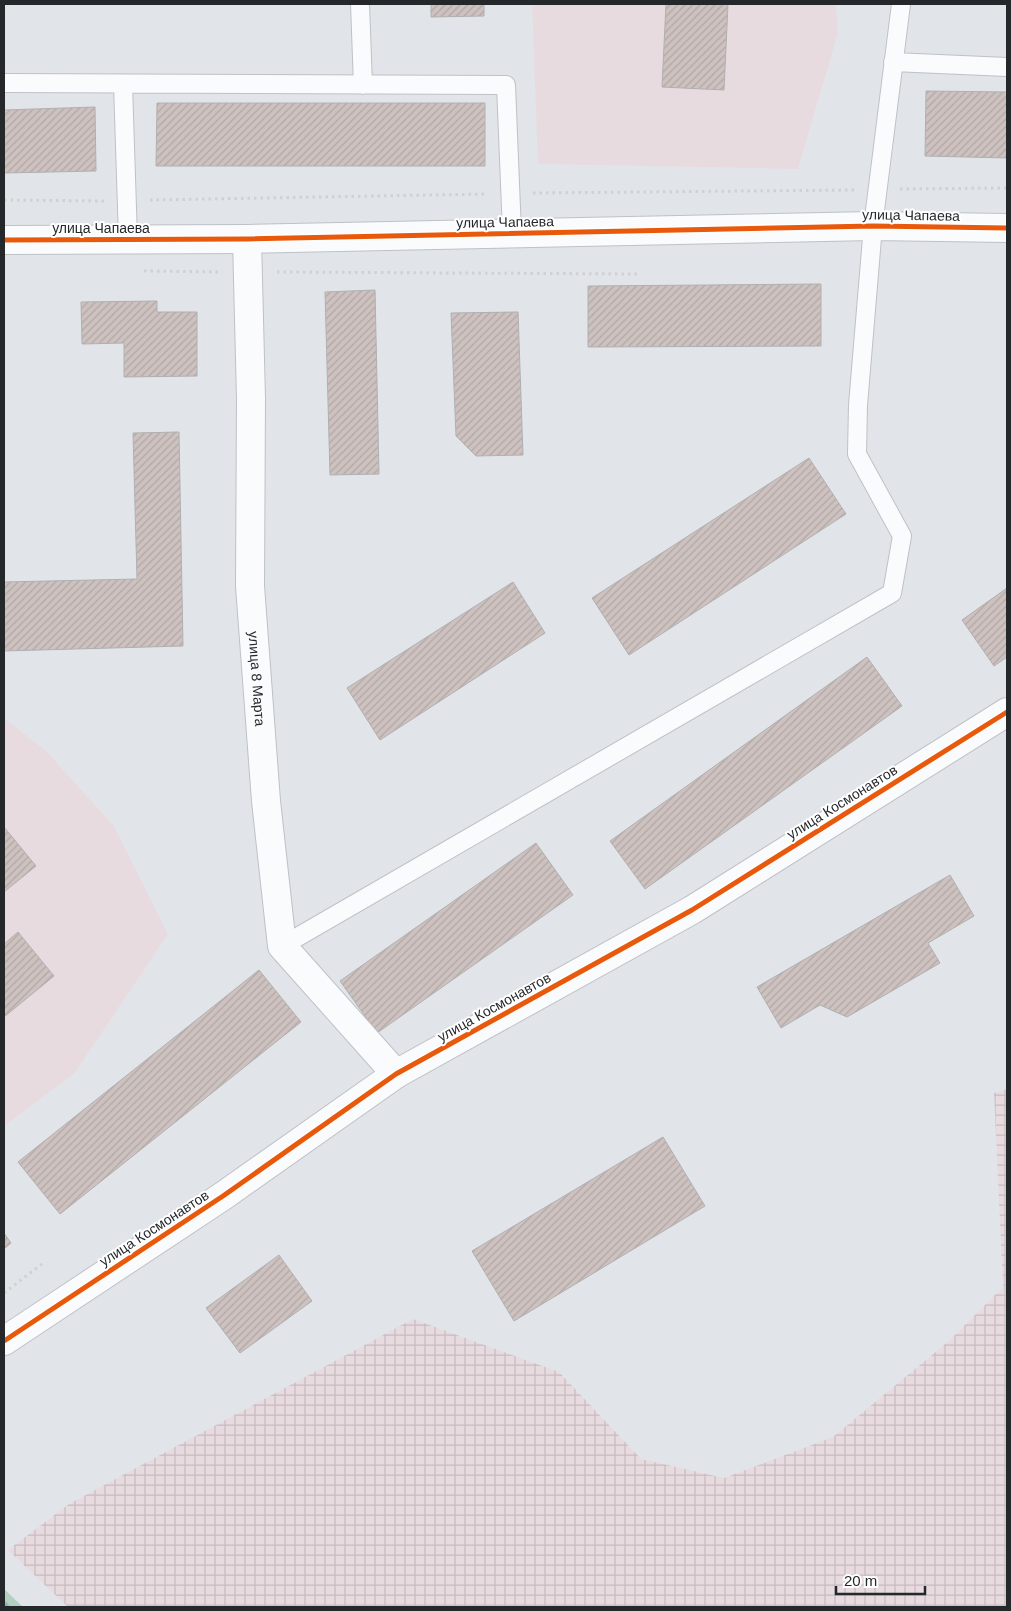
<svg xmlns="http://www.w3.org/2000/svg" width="1011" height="1611" font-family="Helvetica,sans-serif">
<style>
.industrial{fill:url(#industrial-grid)}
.education{fill:#e8dbdf}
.forest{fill:url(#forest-firs)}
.building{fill:url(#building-hatch);stroke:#b0b0b1}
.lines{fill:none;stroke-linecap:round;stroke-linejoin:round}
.lane-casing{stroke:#bec1c5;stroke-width:20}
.street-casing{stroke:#bec1c5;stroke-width:30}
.secondary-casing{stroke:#bec1c5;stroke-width:30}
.path{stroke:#cfd1d2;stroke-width:3;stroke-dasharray:2.5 4;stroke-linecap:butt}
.lane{stroke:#fafbfc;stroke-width:18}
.street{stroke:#fafbfc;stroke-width:28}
.secondary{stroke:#fafbfc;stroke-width:28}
.cycleway-casing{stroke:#fff;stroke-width:8}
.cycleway{stroke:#e8590c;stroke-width:5}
.labels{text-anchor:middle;stroke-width:4;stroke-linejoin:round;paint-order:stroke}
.street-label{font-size:14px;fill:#25282b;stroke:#fff}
</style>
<defs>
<pattern id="industrial-grid" width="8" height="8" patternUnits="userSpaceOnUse" patternTransform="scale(1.25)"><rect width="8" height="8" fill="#e8dbe0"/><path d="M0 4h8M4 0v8" fill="none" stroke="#c7bcc0"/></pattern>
<pattern id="forest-firs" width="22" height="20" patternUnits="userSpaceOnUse" patternTransform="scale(1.25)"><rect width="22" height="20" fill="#b2d1c1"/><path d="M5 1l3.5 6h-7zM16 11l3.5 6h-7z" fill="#99b3a6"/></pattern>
<pattern id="building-hatch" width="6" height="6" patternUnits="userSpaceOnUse" patternTransform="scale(1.25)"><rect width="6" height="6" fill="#cec2c0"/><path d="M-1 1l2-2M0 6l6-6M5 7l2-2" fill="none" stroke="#b1a7a5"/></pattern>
</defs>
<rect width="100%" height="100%" fill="#e1e5ea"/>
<!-- industrial -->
<path class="industrial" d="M1007 1089V1607H68L8 1550 69 1504 413 1319 559 1372 641 1459 724 1478 833 1437 950 1340 1003 1287 994 1093Z"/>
<!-- education -->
<path class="education" d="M532 4H836L838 33 798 169 538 164Z
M4 718 46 751 114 826 168 934 74 1074 4 1126Z"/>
<!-- forest -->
<path class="forest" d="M4 1589 23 1607H4Z"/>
<!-- building -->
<path class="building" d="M431 4H484V16L431 17Z
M666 4H728L724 90 662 87Z
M926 91 1007 92V158L925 156Z
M157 103H485V166H156Z
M95 107 96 171 4 173V110Z
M821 284V346L588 347V286Z
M375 290 379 474 330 475 325 292Z
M157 301V312H197V376L124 377V343L82 344 81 302Z
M518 312 523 455 476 456 456 436 451 313Z
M179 432 183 646 4 651V582L137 579 133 433Z
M809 458 846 514 629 655 592 598Z
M513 582 545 633 380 740 347 688Z
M1007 588V657L994 666 962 620Z
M867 657 902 706 645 889 610 841Z
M4 827 36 866 4 892Z
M536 843 573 895 377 1033 340 981Z
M950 875 974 916 928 943 940 963 847 1017 820 1005 781 1028 757 987Z
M18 932 54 976 4 1017V944Z
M259 970 301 1022 60 1214 18 1162Z
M663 1137 705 1206 514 1321 472 1251Z
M4 1233 11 1243 4 1249Z
M279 1255 312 1301 240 1353 206 1308Z"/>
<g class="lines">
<defs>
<path id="lane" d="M360 4 363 85
M893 62 1007 67
M4 83 506 85 512 233
M123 84 128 239
M282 946 892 593 902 536 857 454 858 405 873 226 901 4"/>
<g id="street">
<path id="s1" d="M247 239 251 399 250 586 266 801 282 946 396 1074"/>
<path d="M4 1341 223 1196 396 1074 692 910 1007 712"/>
</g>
<path id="secondary" d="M4 240 247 239 873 226 1007 228"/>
</defs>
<!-- lane casing -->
<use href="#lane" class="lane-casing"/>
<!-- street casing -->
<use href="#street" class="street-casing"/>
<!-- secondary casing -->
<use href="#secondary" class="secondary-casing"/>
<!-- path -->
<path class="path" d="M900 189 1007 188
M533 193 854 190
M4 200 104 201
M150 200 487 194
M144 271 221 272
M277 272 639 274
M4 1293 42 1264"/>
<!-- lane -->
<use href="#lane" class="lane"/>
<!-- street -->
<use href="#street" class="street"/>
<!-- secondary -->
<use href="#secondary" class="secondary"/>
<defs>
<path id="cycleway" d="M4 240 247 239 873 226 1007 228
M4 1341 223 1196 396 1074 692 910 1007 712"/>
</defs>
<!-- cycleway casing -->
<use href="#cycleway" class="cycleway-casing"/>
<!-- cycleway -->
<use href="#cycleway" class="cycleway"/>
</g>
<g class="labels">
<!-- street labels -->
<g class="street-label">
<text transform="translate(911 215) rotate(1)" y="5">улица Чапаева</text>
<text transform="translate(505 222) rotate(-1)" y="5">улица Чапаева</text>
<text x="101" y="233">улица Чапаева</text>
<text dy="5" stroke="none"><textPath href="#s1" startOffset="440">улица 8 Марта</textPath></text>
<text transform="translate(842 802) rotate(-32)" y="5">улица Космонавтов</text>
<text transform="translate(494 1007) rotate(-29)" y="5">улица Космонавтов</text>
<text transform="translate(154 1228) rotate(-33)" y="5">улица Космонавтов</text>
</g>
</g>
<!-- border -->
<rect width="1011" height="1611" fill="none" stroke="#25282b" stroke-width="10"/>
<!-- scale -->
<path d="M836 1586v8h89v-8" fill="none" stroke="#25282b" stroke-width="2.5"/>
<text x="844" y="1586" font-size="15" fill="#25282b" stroke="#ffffff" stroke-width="4" paint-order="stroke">20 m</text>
</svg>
